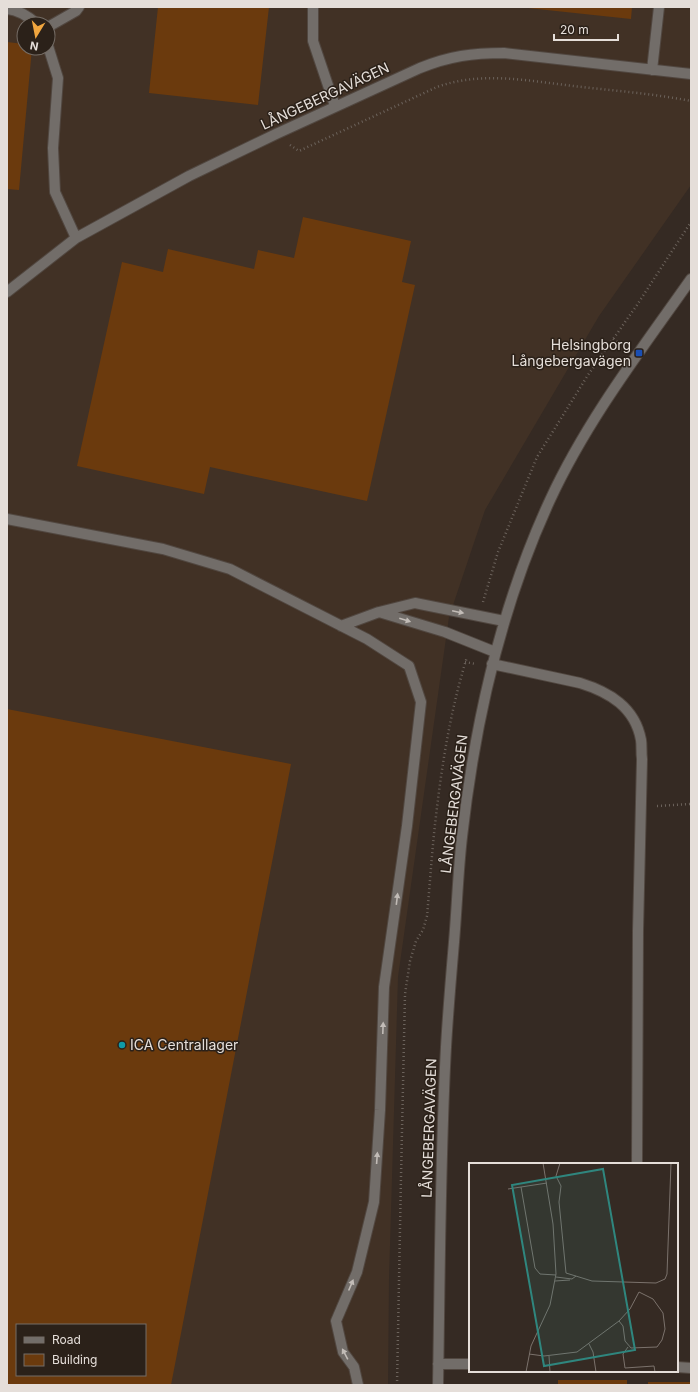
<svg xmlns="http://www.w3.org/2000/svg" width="698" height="1392" font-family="Inter,sans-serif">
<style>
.built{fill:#413125;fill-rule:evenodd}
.building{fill:#6b3a0d;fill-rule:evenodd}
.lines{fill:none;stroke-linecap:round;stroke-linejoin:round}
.minor-casing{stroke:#514740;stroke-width:12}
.path{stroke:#6c635c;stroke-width:2.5;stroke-dasharray:1 3;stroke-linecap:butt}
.minor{stroke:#726d69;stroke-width:10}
.oneway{fill:#c2bcb7}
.transit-dot{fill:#1a4fb4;stroke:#2b2119;stroke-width:1.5}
.culture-dot{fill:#0f9aa8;stroke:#2b2119;stroke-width:1.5}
.labels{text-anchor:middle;stroke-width:3;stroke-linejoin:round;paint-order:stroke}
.street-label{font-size:14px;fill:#e5ded9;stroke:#2b2119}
.poi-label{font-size:14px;fill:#e5ded9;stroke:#2b2119;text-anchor:end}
.inset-road{fill:none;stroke:#7b726c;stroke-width:1}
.view{fill:#2f867e;fill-opacity:0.15;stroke:#2f867e;stroke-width:2}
.inset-edge{fill:none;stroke:#e5ded9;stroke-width:2}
</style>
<rect width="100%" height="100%" fill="#352a23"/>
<!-- built -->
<path class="built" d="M7 7H691V185L599 316 485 510 449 617 398 977 389 1279 388 1385H7ZM24 24H48V48H24ZM17 1325H145V1375H17Z"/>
<!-- building -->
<path class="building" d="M158 7H269L258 105 149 93Z
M528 7H632L631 19 528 8Z
M7 42 24 44V48H32L19 190 7 189Z
M303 217 411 241 402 282 415 285 367 501 210 467 204 494 77 466 122 262 163 272 168 249 254 269 258 250 294 258Z
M7 709 291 764 171 1385H7ZM17 1325H145V1375H17Z
M558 1380H627V1385H558Z
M648 1382H691V1385H648Z"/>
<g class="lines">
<defs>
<path id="minor" d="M313 7V41L335 106
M7 9C19 10 28 16 37 24
M48 27 76 11 79 7
M48 46 58 78 53 148 55 192 76 238
M652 70 659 7
M7 292 76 238 189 176 276 134 420 68C450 56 472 53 504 53L691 74
M7 519 163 549 230 569 367 639 409 666 421 702 407 826 384 987 380 1110 374 1202 357 1272 336 1321 343 1352 354 1367 358 1385
M379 612 415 603 504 621
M341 626 379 612 445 632 495 652
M492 664 580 683C609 692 635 707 641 740 642 746 641 752 642 759L638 931 637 1164
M438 1364H470
M677 1367 691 1368
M438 1385C440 1272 440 1159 446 1047 448 1012 451 977 454 942 457 907 458 872 462 837 475 721 501 606 550 500 587 420 641 350 691 279"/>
</defs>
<!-- minor casing -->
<use href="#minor" class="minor-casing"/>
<!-- path -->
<path class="path" d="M290 145 299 151 437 87C484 70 534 82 582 87 618 91 655 94 691 101
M613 339 619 343
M483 602 498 552 537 457 588 375 637 305 691 222
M465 662 476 664
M657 806 691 804
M397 1385 401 1177 405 994 410 961 416 941 423 930 427 916C430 883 432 849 436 816 442 763 451 708 467 657"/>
<!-- minor -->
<use href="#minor" class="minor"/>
</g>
<!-- one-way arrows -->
<defs><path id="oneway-solid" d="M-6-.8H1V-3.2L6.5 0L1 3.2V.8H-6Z"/></defs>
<g class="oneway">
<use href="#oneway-solid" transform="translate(458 612) rotate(12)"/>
<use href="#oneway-solid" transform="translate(405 620) rotate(17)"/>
<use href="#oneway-solid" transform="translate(397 899) rotate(-83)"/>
<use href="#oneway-solid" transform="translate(383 1028) rotate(-88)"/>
<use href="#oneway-solid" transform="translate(377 1158) rotate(-86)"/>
<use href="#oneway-solid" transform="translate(351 1285) rotate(-67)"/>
<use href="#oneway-solid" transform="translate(345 1354) rotate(-118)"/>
</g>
<!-- markers -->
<rect class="transit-dot" x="635" y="349" width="8" height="8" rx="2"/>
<circle class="culture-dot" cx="122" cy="1045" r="4"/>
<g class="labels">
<!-- street labels -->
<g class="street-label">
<text transform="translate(325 96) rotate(-25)" y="5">LÅNGEBERGAVÄGEN</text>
<text transform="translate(454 804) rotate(-83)" y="5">LÅNGEBERGAVÄGEN</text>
<text transform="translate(429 1128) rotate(-88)" y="5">LÅNGEBERGAVÄGEN</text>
</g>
<!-- poi labels -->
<g class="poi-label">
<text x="631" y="350">Helsingborg<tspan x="631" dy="16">Långebergavägen</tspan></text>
<text x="130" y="1050" text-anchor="start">ICA Centrallager</text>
</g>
</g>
<!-- overview -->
<g transform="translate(469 1163)">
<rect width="209" height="209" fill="#352a23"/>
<path class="inset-road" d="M91 0 87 13 92 23 90 39 97 110 123 118 187 120 196 116 198 111 202 0M52 24 66 105 71 111 87 112M39 26 78 20M87 114 103 116 107 113M86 118 101 117M120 181 124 189 127 209M159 184 154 191 156 205 185 203 186 209M60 191 75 193 108 189 150 158 161 146 170 129 184 136 194 150 196 166 193 177 188 184 162 185 156 178 154 163 150 158M80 193 81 209M57 209 62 183 81 142 87 111 84 61 74 0"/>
<path class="view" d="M134 6 166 187 75 203 43 22Z"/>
<rect width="209" height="209" class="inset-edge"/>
</g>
<!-- border -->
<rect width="698" height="1392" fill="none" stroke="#e5ded9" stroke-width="16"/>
<!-- legend -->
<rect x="16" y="1324" width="130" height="52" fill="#2b2119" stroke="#756d66"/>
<rect x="24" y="1337" width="20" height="6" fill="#726d69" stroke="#756d66"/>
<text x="52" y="1344" font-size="12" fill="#e5ded9">Road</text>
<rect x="24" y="1354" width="20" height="12" fill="#6b3a0d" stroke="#756d66"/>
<text x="52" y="1364" font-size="12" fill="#e5ded9">Building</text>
<!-- north arrow -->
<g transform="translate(36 36) rotate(190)"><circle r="19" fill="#2b2119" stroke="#756d66"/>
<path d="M0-3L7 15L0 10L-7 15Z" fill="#f1a63f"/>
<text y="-6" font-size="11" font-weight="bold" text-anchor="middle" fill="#e5ded9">N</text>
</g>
<!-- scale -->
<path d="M554 34v6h64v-6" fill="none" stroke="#e5ded9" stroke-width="2"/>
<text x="560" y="34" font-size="12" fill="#e5ded9" stroke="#2b2119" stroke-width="3" paint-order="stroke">20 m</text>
</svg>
